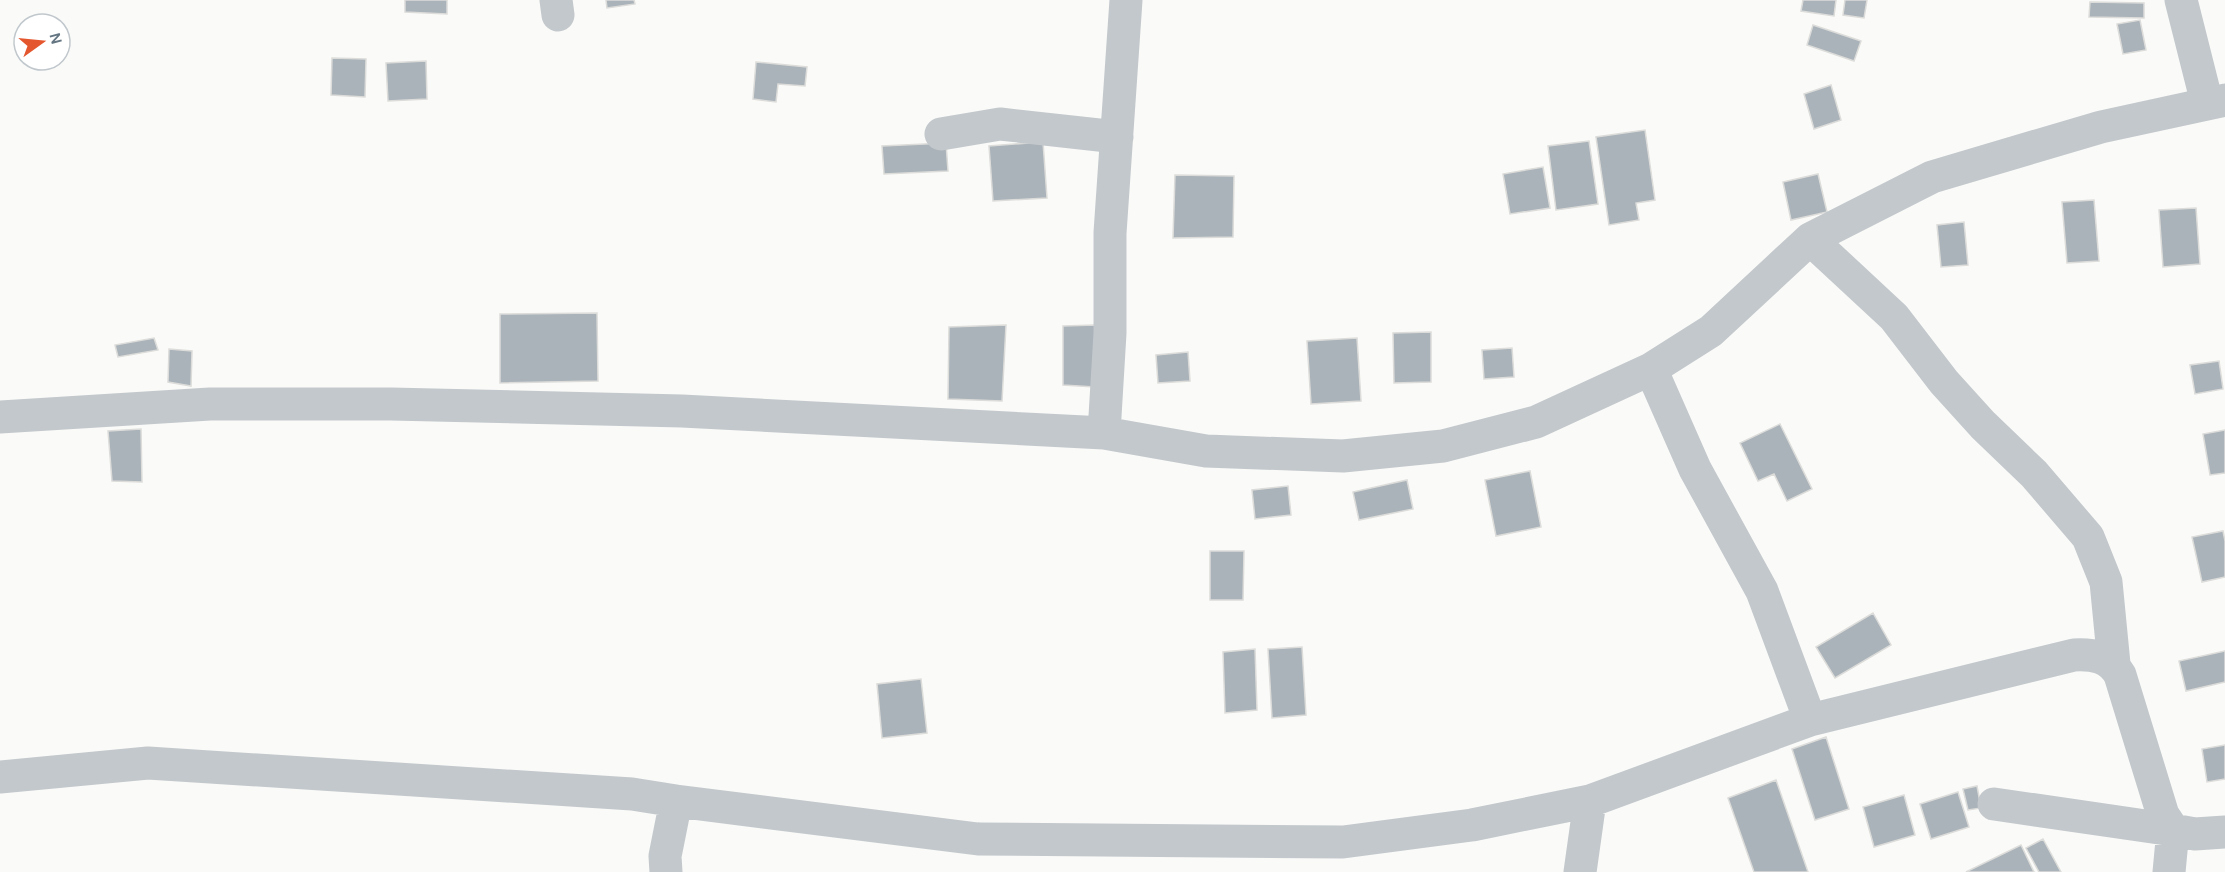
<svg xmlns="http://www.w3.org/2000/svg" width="2225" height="872" font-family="Karla,sans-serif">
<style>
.building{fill:#aab3b9;stroke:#dcdcda;stroke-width:1.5}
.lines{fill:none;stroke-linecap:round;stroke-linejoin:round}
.minor{stroke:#c3c8cc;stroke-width:33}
</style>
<rect width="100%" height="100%" fill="#fafaf8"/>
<!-- building -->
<path class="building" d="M405 0H447V14L405 12Z
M606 0H634L635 4 607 8Z
M1803 0H1836L1834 16 1801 11Z
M1845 0H1867L1864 18 1843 15Z
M2090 2 2144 3V18L2089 17Z
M2140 20 2146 50 2123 54 2117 24Z
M1813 25 1861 41 1854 61 1807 45Z
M332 58 366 59 365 97 331 95Z
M426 61 427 99 388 101 386 63Z
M756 62 807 67 805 86 778 84 776 102 753 99Z
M1831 85 1841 120 1814 129 1804 94Z
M1645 130 1655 200 1636 203 1639 220 1609 225 1596 137Z
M1589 141 1598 204 1556 210 1548 146Z
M1043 142 1047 198 993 201 989 146Z
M946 143 948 171 884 174 882 146Z
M1543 167 1550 208 1510 214 1503 174Z
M1818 174 1827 212 1791 220 1783 182Z
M1175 175 1234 176 1233 237 1173 238Z
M2094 200 2099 261 2067 263 2062 202Z
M2196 208 2200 264 2163 267 2159 210Z
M1964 222 1968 265 1941 267 1937 225Z
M597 313 598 381 500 383V314Z
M1006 325 1002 401 948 399 949 327Z
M1095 325V387L1063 385V326Z
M1431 332V382L1394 383 1393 333Z
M154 338 158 350 118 357 115 345Z
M1357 338 1361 401 1311 404 1307 341Z
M1512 348 1514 377 1484 379 1482 350Z
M169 349 192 351 191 386 168 382Z
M1188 352 1190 381 1158 383 1156 355Z
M2219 361 2223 389 2195 394 2190 365Z
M1780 424 1812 489 1787 501 1774 474 1758 481 1740 443Z
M141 429 142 482 112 481 108 431Z
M2225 430V473L2210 475 2203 434Z
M1530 471 1541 527 1496 536 1485 480Z
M1407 480 1413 509 1359 520 1353 492Z
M1288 486 1291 515 1255 519 1252 490Z
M2223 531 2225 541V577L2202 582 2192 537Z
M1210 551H1244L1243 600H1210Z
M1873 613 1891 645 1835 678 1816 647Z
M1302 647 1306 715 1272 718 1268 649Z
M1255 649 1257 710 1225 713 1223 652Z
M2225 651V682L2186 691 2179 661Z
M921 679 927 733 882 738 877 684Z
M1826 737 1849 809 1815 820 1792 749Z
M2225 745V779L2207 782 2202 749Z
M1776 780 1808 872H1754L1728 798Z
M1977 786 1981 808 1968 810 1963 789Z
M1958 792 1969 827 1931 839 1920 804Z
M1904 795 1915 835 1874 847 1863 807Z
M2043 839 2061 872H2039L2026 848Z
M2021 845 2034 872H1966Z"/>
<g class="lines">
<!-- minor -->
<path class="minor" d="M556 0 558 15
M2181 0 2207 103
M941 134 1000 124 1117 137
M1810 239 1894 317 1944 382 1983 425 2034 474 2088 537 2106 582 2114 664
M1651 369 1695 469 1762 591 1810 720
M0 417 210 404H391L682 411 1104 433 1206 451 1343 456 1443 446 1536 422 1651 369 1711 331 1810 239 1932 177 2101 127 2225 100
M1104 433 1110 333V233L1126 0
M0 777 148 763 632 794 676 801
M1994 804 2173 830 2169 872
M666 872 665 856 676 801 978 839 1343 842 1472 825 1590 801 1810 720 2074 655C2094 654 2110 657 2120 675L2163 815 2173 830 2195 834 2225 832
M1580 872 1590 801"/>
</g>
<!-- north arrow -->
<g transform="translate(42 42) rotate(75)"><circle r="28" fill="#ffffff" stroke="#c1c8cd" stroke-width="1.5"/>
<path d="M0-4.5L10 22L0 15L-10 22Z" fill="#e4572e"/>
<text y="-9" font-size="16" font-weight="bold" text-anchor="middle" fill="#657683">N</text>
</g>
</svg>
